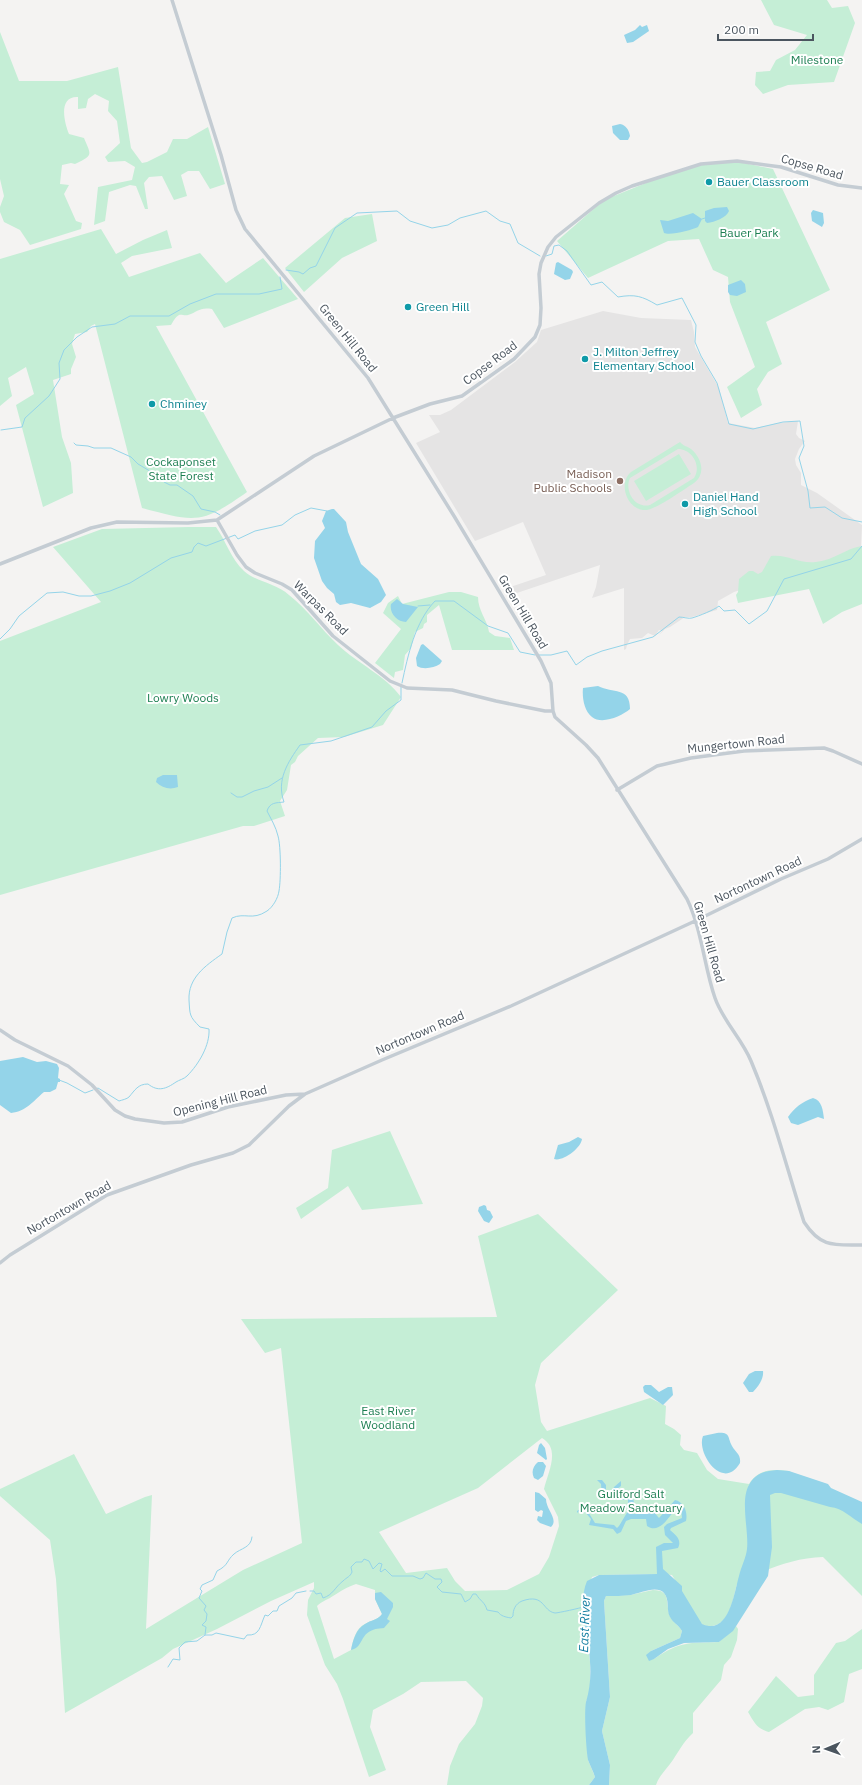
<svg xmlns="http://www.w3.org/2000/svg" width="862" height="1785" font-family="'IBM Plex Sans',sans-serif">
<style>
.education{fill:#e5e4e4}
.green{fill:#c5eed6;fill-rule:evenodd}
.water{fill:#94d4e9}
.lines{fill:none;stroke-linecap:round;stroke-linejoin:round}
.stream{stroke:#94d4e9;stroke-width:1}
.minor{stroke:#c4ccd3;stroke-width:3.5}
.culture-dot{fill:#0f9aa8;stroke:#fff;stroke-width:1.5}
.education-dot{fill:#8d6e63;stroke:#fff;stroke-width:1.5}
.labels{text-anchor:middle;stroke-width:4;stroke-linejoin:round;paint-order:stroke}
.park-label{font-size:12px;fill:#1d7f52;stroke:#fff}
.street-label{font-size:12px;fill:#4b555f;stroke:#fff}
.culture-label{font-size:12px;fill:#0d838f;stroke:#fff;text-anchor:start}
.education-label{font-size:12px;fill:#785e54;stroke:#fff;text-anchor:end}
.water-label{font-size:13px;font-style:italic;fill:#147ea1;stroke:#fff}
</style>
<rect width="100%" height="100%" fill="#f4f3f2"/>
<!-- education -->
<path class="education" d="M603 311 641 318 691 320 694 332 695 347 719 388 728 423 755 428 778 423 798 421 796 434 799 438 805 441 799 449 795 459 796 465 801 473V485L817 493 862 525 861 547 856 552 734 592 718 601 717 610 692 617H685L670 627 665 629 659 635 662 631 659 630 655 636 648 633 642 638 630 639 627 645 626 649 624 650V588L592 598 596 587 600 565 508 596 504 589 546 575 523 522 475 541 416 443 440 432 429 415H440L451 410 515 362 537 342 541 330Z"/>
<!-- green -->
<path class="green" d="M761 0H827L832 8 848 6 855 23 834 82 788 85 763 94 755 85 756 72 770 71 776 60 795 50 807 35 774 25Z
M0 32 19 81H67L118 67 131 148 142 163 147 162 167 152 173 139H187L208 127 225 184 210 189 199 171H188L181 175 187 196 174 200 162 176 149 177 144 183 148 209H145L136 186 130 185 109 192 105 221 94 225 98 187 132 180 135 167 125 161 108 162 105 157 120 143 117 121 108 111 109 101 95 94 88 99 86 108 78 109V97C58 96 64 122 69 134L84 138C91 155 94 155 75 164L71 163 62 165 60 184 69 185 64 194 76 221 82 223 81 229 30 245 20 230 4 222 0 212V207L4 196 0 179Z
M739 162 773 169 830 290 766 322 782 364 768 372 757 389 762 405 741 418 727 387 755 367 730 302 728 277 713 270 699 239 668 241 588 278 557 241 604 200 651 181 701 164Z
M372 214 377 241 342 258 304 292 285 268 345 218Z
M101 229 116 254 143 240 167 230 172 248 132 256 121 263 129 277 200 253 226 283 263 258 298 299 224 328 212 309C199 307 198 312 188 315 185 316 181 314 179 315 175 317 173 322 171 325L156 326 247 492C201 525 195 522 142 508L95 324 91 326 87 332 75 334 72 344 76 357 71 369V374L53 380 62 437 71 463 73 493 43 507 16 405 34 394 26 367 8 378 12 396 0 406V259Z
M680 442C683 446 687 446 691 449 702 458 706 474 694 483 683 490 658 508 647 510 628 512 617 484 631 472ZM678 449C692 449 702 466 694 478L650 505C635 509 624 491 630 478Z
M679 454 691 474 646 501 634 481Z
M189 527H216C226 541 231 559 244 571 256 582 276 583 289 595 307 609 321 629 338 645 357 663 386 676 401 697L383 725 344 737 318 738 298 756 295 762 291 765 287 790 280 801 285 816 254 826H243L0 895V641L101 602 53 547 102 529Z
M862 546V604L842 612 823 624 809 589 738 603 736 595 738 592 739 579 749 571H753L758 574 762 572 771 556C788 554 798 564 816 562 835 560 846 548 862 546Z
M449 592H461L478 597C478 611 487 619 489 632L495 636 510 638 514 650H452L439 605 427 615V622L424 624 423 628 415 632 411 648 405 655 403 670 395 672 394 678 375 663 401 629 383 613 388 603 398 596 402 604Z
M390 1131 423 1204 362 1210 348 1186 301 1219 296 1208 328 1188 332 1150Z
M538 1214 618 1290 541 1363 535 1385 541 1422 547 1431 650 1398 666 1406 665 1424 674 1429 681 1435 680 1445 684 1450 697 1453 707 1470 718 1479 749 1484C759 1469 772 1469 789 1471L862 1509V1596L823 1557C792 1558 764 1570 737 1584 733 1598 730 1624 712 1626 709 1626 706 1626 703 1625 694 1619 679 1586 672 1575L663 1574 599 1575 592 1577 583 1607 590 1662V1691L586 1702 588 1760 595 1777 589 1785H447L450 1766 459 1744 475 1724 482 1706 483 1698 466 1681 421 1682 403 1694 373 1710 370 1727 386 1770 369 1777 343 1699 337 1684 325 1665 307 1615 308 1600 314 1588V1582L271 1601 217 1629 173 1649 162 1658 65 1713 56 1579 50 1540 0 1496V1489L74 1454 106 1514 145 1497 152 1495 146 1629 243 1570 302 1543 281 1348 265 1353 241 1319 497 1317 478 1236ZM542 1438C561 1449 548 1472 544 1489L558 1517 559 1526 549 1557 539 1574 507 1590 465 1591 455 1581 447 1568 406 1573 379 1532 478 1488ZM356 1584 375 1590V1599L382 1614C378 1620 371 1620 365 1624 356 1628 353 1640 351 1650L334 1659 317 1606C322 1601 329 1599 333 1596 341 1591 347 1587 356 1584Z
M653 1590C672 1590 665 1604 670 1616 672 1622 679 1625 682 1631L680 1638 651 1651 654 1659C680 1641 689 1643 719 1642L736 1626 738 1629 737 1640 731 1657 724 1665 721 1680 693 1713V1733C683 1742 678 1753 670 1764 664 1772 659 1776 656 1785H609L610 1765 602 1731 610 1697 604 1601 606 1596 630 1595Z
M862 1629V1669L849 1674 844 1702 828 1710 819 1707 805 1709 769 1732C757 1729 754 1722 748 1712L776 1676 798 1697 814 1695V1675L820 1666 836 1643 845 1641Z"/>
<!-- water -->
<path class="water" d="M640 25 642 27 647 25 649 31 633 42 627 43 624 35 635 30Z
M620 124C626 125 629 130 630 136L628 140H620L613 133 612 126Z
M727 207 729 211C726 218 715 222 707 223L705 221V211L714 208Z
M813 210 823 213 824 223 822 227 812 221 811 213Z
M693 213 702 219 698 227C692 230 670 236 664 233L660 220 668 221Z
M558 262 572 270 573 272 570 279 565 280 554 274 556 263Z
M741 280 745 284 746 292 737 296 730 295 728 292V285Z
M332 509H334L346 522 348 532 361 564 378 579 386 595 381 602 370 608 351 603 340 605 336 602 334 594 327 588 322 581 314 558 315 541 325 528 322 521 326 511Z
M397 599 403 604 418 607 406 622C397 622 389 613 391 604Z
M423 644 440 659 442 661 440 664C434 668 423 670 417 666L416 658 421 645Z
M598 686C613 694 630 686 630 709 622 716 602 725 592 717 584 711 582 697 583 688Z
M163 775H177L178 787C170 790 162 788 156 782L157 778Z
M23 1057 37 1062 46 1061 57 1064 59 1068 58 1078 60 1079V1082H58L56 1089 50 1092H44C32 1102 27 1111 11 1113L0 1105V1061Z
M813 1098C822 1100 823 1111 824 1119L818 1117 798 1125 791 1123 788 1117C795 1107 802 1102 813 1098Z
M578 1137 582 1139C581 1148 563 1162 554 1159L558 1145 569 1142Z
M484 1205 486 1206 487 1210 490 1211 493 1217 489 1223 484 1221 478 1211 479 1207Z
M755 1371H763C764 1378 759 1386 753 1392H749L743 1383 749 1374Z
M645 1385H651L659 1392 668 1387H672L673 1395 663 1405 644 1392 643 1387Z
M717 1433C731 1432 727 1437 732 1446 736 1453 741 1454 740 1463 723 1492 696 1453 703 1436Z
M541 1443 545 1448 547 1459 546 1460 537 1453 539 1445Z
M538 1462H543L546 1466 543 1476 538 1480 534 1478C531 1472 533 1466 538 1462Z
M777 1470 789 1471 828 1484 831 1488 862 1502V1524C851 1518 843 1508 830 1507L781 1493H775L770 1495 772 1547 768 1576 733 1631 719 1642 684 1643 668 1649 654 1659 649 1661 646 1655 651 1651 680 1638 682 1631C679 1625 673 1623 670 1617 666 1610 670 1600 664 1593 657 1585 640 1593 631 1595 623 1596 614 1596 606 1596L604 1601 610 1697 602 1731 610 1765 609 1785H589L595 1777C593 1771 590 1765 588 1760 586 1749 584 1712 586 1702 590 1689 591 1676 590 1662 589 1638 577 1604 587 1581L599 1575 657 1574 656 1547 664 1543H673L665 1535 664 1527 667 1524 682 1518 681 1508 677 1507C670 1515 660 1535 647 1526L646 1519H631L626 1521 621 1532 617 1534 613 1529 589 1525 591 1519 585 1512 580 1510 577 1513V1511L582 1508 587 1510 595 1523 614 1525 617 1528 619 1526 628 1511V1500L606 1499 602 1497 601 1484 597 1480H602L606 1485V1496L611 1495 614 1487 621 1481V1486L617 1489V1493L632 1497C635 1502 635 1507 632 1513L634 1514H639L647 1508 653 1511 659 1518 675 1500C684 1502 688 1512 686 1521L671 1528 670 1530C676 1535 682 1540 678 1548L662 1551 663 1569 682 1586V1591L702 1624C729 1636 734 1593 739 1576 741 1567 746 1558 747 1549 749 1532 740 1500 749 1485 755 1473 765 1471 777 1470Z
M535 1492 539 1493 546 1499C546 1510 559 1519 551 1527L540 1523 537 1520 538 1516 542 1517 543 1511 541 1510 538 1512 535 1510Z
M381 1592 393 1603V1607L387 1619 390 1621 384 1628C357 1629 366 1647 351 1650 353 1640 356 1629 365 1624 371 1620 378 1620 382 1614L375 1599V1593Z"/>
<g class="lines">
<!-- stream -->
<path class="stream" d="M702 219 705 218
M546 256 552 254 554 246 559 245 567 251 591 285 602 282 618 297C635 294 642 296 657 305L682 298 696 325 695 342 701 356 717 383 729 424 753 429 783 422 800 421 804 446 799 458 808 491 810 508 825 507 842 518 862 522
M286 270 299 272 303 274 310 268 316 266 335 228 357 213 397 211 410 221 432 228 448 225 460 218 486 211 500 221 510 224 518 243 540 256
M1 430 22 427 25 418 49 396 60 379 59 363 64 350 77 337 92 327 115 324 130 316H169L190 304 216 294H259L282 289 280 277
M74 443 76 445 88 446 94 448H111L131 457 138 464 160 477 164 482 170 485H177L193 496 201 509 215 512 220 515
M418 606 430 605
M0 639 10 629 19 616 47 593 63 592 79 596H91L110 591 130 583 171 558 192 552 194 547 198 543 206 546 235 535 238 539 255 531 282 525 295 515 311 508 327 511
M539 655H551L567 651 576 665 587 657 602 651 653 637 679 617C683 617 689 619 692 618 699 616 714 610 719 606L724 611 735 610 749 624 767 611 784 579 851 559 862 546
M402 683C408 655 415 622 435 601H454L488 626 508 633 520 652 535 655
M231 793 237 797H242L254 791 268 787 282 778
M59 1080 67 1083 85 1093 93 1090
M96 1089 98 1088 119 1101C122 1100 127 1099 129 1097 135 1090 138 1084 148 1084 158 1092 166 1089 176 1082 179 1080 184 1079 187 1076 199 1064 210 1045 209 1029L200 1027C189 1016 190 1015 189 1000 188 978 205 966 222 954L227 932 232 918C245 912 252 921 267 911 273 907 278 898 279 891 281 880 281 846 278 836 276 827 271 819 267 811 270 802 276 803 284 802 276 780 288 762 300 745L331 741 372 727 386 711 401 700V687
M310 1591H314L316 1594 321 1593 323 1598C333 1595 335 1587 343 1581 347 1577 350 1577 352 1572L351 1567 356 1562H362L364 1559 369 1561 373 1569 379 1563 382 1564 380 1571 381 1572 385 1569 392 1576H413L420 1579 423 1578 426 1573 435 1579H441L442 1582 437 1587 442 1592 461 1594 465 1602 470 1599 473 1594H476C480 1601 485 1602 487 1610L498 1612C501 1616 505 1617 511 1618L513 1616C513 1610 515 1604 522 1601 545 1593 542 1611 555 1613 558 1613 581 1608 583 1607
M205 1635 206 1627 202 1625 206 1621 207 1614 204 1610 206 1606 199 1598 202 1591 200 1589 202 1585 213 1580 217 1571C229 1565 226 1561 234 1554 241 1548 251 1548 252 1537
M168 1667 173 1659 180 1660 179 1648 185 1642 197 1641 205 1635H212L216 1633 244 1639 247 1635C260 1636 260 1626 265 1615L268 1616 273 1611H277L279 1606 292 1598 296 1593 306 1591"/>
<!-- minor -->
<path class="minor" d="M172 0 221 155 236 210 245 229 368 378 454 516 541 661 551 683 553 711 555 717 586 745 598 758 687 899C702 930 704 966 715 998 723 1021 742 1039 751 1061 773 1113 787 1169 804 1222 821 1248 834 1245 862 1245
M217 520 314 456 393 418 430 404 462 396 514 359 535 337 540 325 541 308 539 274 541 263 548 247 556 237 599 203 616 193 632 186 701 164 737 161 781 167 838 185 862 188
M0 564 91 528 117 522 188 523 217 520 237 555 246 567 255 573 282 584 292 590 333 636 390 681 407 688 452 690 496 701 545 711H553
M617 790 657 766 691 758 744 751 824 748 833 751 862 764
M0 1030 15 1040 68 1066 92 1085 115 1110 125 1116 135 1119 164 1123 182 1122 228 1107 286 1095 305 1094
M0 1263 10 1255 107 1195 191 1165 233 1153 249 1145 289 1106 305 1094 382 1060 511 1006 695 921 781 879 828 859 862 839"/>
</g>
<!-- markers -->
<g class="culture-dot">
<circle cx="709" cy="182" r="4"/>
<circle cx="408" cy="307" r="4"/>
<circle cx="585" cy="359" r="4"/>
<circle cx="152" cy="404" r="4"/>
<circle cx="685" cy="504" r="4"/>
</g>
<circle class="education-dot" cx="620" cy="481" r="4"/>
<g class="labels">
<!-- park labels -->
<g class="park-label">
<text x="817" y="64">Milestone</text>
<text x="749" y="237">Bauer Park</text>
<text x="181" y="466">Cockaponset<tspan x="181" dy="14">State Forest</tspan></text>
<text x="183" y="702">Lowry Woods</text>
<text x="388" y="1415">East River<tspan x="388" dy="14">Woodland</tspan></text>
<text x="631" y="1498">Guilford Salt<tspan x="631" dy="14">Meadow Sanctuary</tspan></text>
</g>
<!-- street labels -->
<g class="street-label">
<text transform="translate(812 167) rotate(16)" y="4">Copse Road</text>
<text transform="translate(348 338) rotate(51)" y="4">Green Hill Road</text>
<text transform="translate(490 363) rotate(-37)" y="4">Copse Road</text>
<text transform="translate(321 608) rotate(45)" y="4">Warpas Road</text>
<text transform="translate(523 612) rotate(59)" y="4">Green Hill Road</text>
<text transform="translate(736 744) rotate(-6)" y="4">Mungertown Road</text>
<text transform="translate(758 880) rotate(-25)" y="4">Nortontown Road</text>
<text transform="translate(709 942) rotate(74)" y="4">Green Hill Road</text>
<text transform="translate(420 1033) rotate(-23)" y="4">Nortontown Road</text>
<text transform="translate(220 1101) rotate(-14)" y="4">Opening Hill Road</text>
<text transform="translate(69 1208) rotate(-30)" y="4">Nortontown Road</text>
</g>
<!-- culture labels -->
<g class="culture-label">
<text x="717" y="186">Bauer Classroom</text>
<text x="416" y="311">Green Hill</text>
<text x="593" y="356">J. Milton Jeffrey<tspan x="593" dy="14">Elementary School</tspan></text>
<text x="160" y="408">Chminey</text>
<text x="693" y="501">Daniel Hand<tspan x="693" dy="14">High School</tspan></text>
</g>
<!-- education labels -->
<g class="education-label">
<text x="612" y="478">Madison<tspan x="612" dy="14">Public Schools</tspan></text>
</g>
<!-- water labels -->
<g class="water-label">
<text transform="translate(584 1624) rotate(-88)" y="5">East River</text>
</g>
</g>
<!-- north arrow -->
<g transform="translate(826 1749) rotate(268)" stroke="#ffffff" stroke-width="3" paint-order="stroke">
<path d="M0-3L7 15L0 10L-7 15Z" fill="#4b555f"/>
<text y="-6" font-size="11" font-weight="bold" text-anchor="middle" fill="#4b555f">N</text>
</g>
<!-- scale -->
<path d="M718 34v6h95v-6" fill="none" stroke="#4b555f" stroke-width="2"/>
<text x="724" y="34" font-size="12" fill="#4b555f" stroke="#ffffff" stroke-width="3" paint-order="stroke">200 m</text>
</svg>
